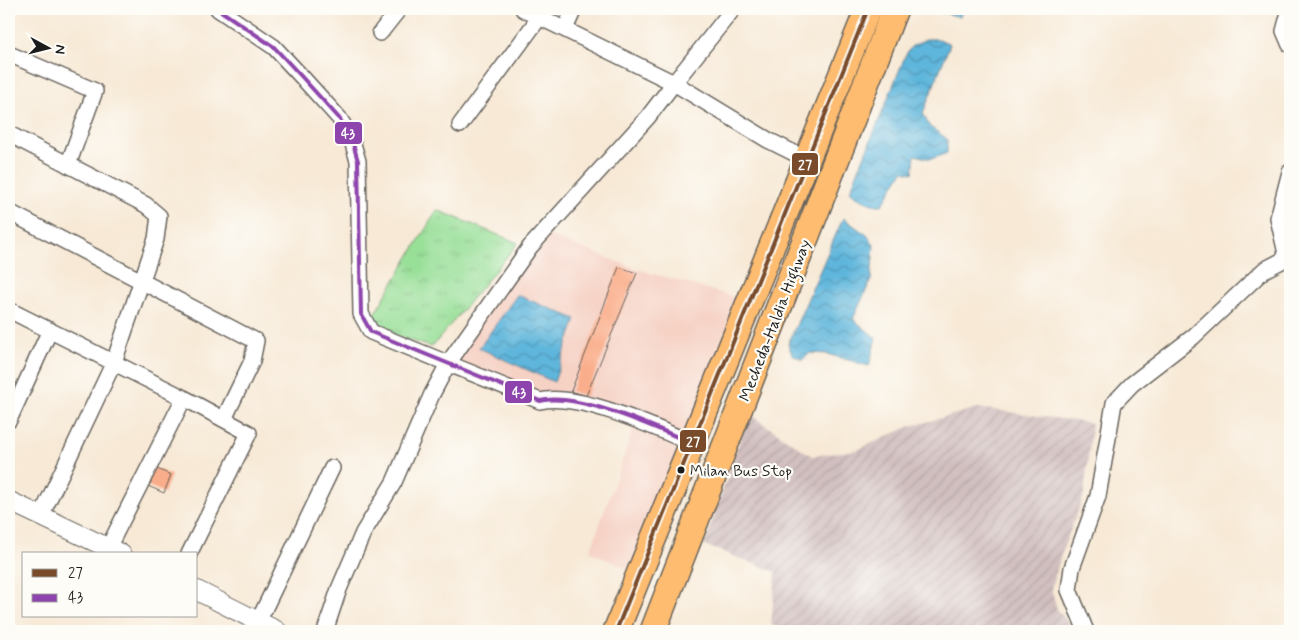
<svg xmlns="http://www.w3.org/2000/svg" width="1299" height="640" font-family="Mynerve,sans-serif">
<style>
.built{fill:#f6d2c5}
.industrial{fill:url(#industrial-furrows)}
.park{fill:url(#park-tufts);stroke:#5a7e5a}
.water{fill:url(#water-waves);stroke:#3e697c}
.building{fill:#faad8a}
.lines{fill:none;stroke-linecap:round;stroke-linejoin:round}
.minor-casing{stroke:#69645d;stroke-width:18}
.tertiary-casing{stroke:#69645d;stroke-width:21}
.trunk-casing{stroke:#69645d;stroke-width:28}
.minor{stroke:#fff;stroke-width:15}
.tertiary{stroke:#fff;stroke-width:19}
.trunk{stroke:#fdbc70;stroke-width:25}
.bus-1-casing{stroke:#fdfcf7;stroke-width:8}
.bus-2-casing{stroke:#fdfcf7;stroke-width:8}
.bus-1{stroke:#7a4b2a;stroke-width:4}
.bus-2{stroke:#8e44ad;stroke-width:4}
.bus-dot{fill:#1c1c1c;stroke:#fdfcf7;stroke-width:2}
.labels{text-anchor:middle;stroke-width:4.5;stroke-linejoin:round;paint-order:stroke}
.bus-label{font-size:15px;fill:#1c1c1c;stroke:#fdfcf7;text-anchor:start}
.street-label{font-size:16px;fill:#1c1c1c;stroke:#fdfcf7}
.line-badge{stroke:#fdfcf7;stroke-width:2}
.badge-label{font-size:14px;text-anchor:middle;font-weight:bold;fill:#fff}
</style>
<defs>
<pattern id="industrial-furrows" width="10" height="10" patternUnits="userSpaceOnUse" patternTransform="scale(1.25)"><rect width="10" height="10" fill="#d1bfbf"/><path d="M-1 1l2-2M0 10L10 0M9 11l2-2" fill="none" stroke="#b3a4a4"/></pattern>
<pattern id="park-tufts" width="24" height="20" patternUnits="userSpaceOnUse" patternTransform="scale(1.25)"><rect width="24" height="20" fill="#98df98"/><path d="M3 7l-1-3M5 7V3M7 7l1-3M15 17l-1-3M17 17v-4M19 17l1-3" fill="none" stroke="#82bf82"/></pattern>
<pattern id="water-waves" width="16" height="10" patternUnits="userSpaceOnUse" patternTransform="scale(1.25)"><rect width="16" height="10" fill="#5fb6dc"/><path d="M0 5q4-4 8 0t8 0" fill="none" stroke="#4e93b2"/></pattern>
</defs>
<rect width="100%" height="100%" fill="#fdfcf7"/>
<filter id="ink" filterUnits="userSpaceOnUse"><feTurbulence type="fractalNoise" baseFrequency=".02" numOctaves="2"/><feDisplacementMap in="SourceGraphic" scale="10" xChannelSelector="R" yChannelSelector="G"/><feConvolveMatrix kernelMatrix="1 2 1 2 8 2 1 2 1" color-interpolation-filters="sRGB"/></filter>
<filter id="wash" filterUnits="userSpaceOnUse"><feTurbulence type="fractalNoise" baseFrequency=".0096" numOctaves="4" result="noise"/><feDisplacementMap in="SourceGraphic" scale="20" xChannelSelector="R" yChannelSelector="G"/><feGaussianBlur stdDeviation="1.12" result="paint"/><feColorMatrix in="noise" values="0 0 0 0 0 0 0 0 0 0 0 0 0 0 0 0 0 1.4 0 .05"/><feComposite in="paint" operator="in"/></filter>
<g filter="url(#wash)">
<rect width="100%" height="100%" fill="#f7e9d6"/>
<!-- built -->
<path class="built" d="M543 233 637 269 749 301 639 574 590 552 636 421 551 398 449 362Z"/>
<!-- industrial -->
<path class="industrial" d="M978 408 1092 423 1084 495 1064 546 1051 588 1057 609 1075 631H789L771 625 776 572 704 545 749 414 812 456 857 450 908 427Z"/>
<!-- park -->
<path class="park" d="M437 210 518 243 432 347 395 336 372 318Z"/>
<!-- water -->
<path class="water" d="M929 9H963L960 17Z
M926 39H939L950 44 923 113 929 126 947 139V153L931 159 915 155 913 173 903 171 882 205C871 206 857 198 850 191L906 54 912 46Z
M843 218 867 235 874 245 871 280 853 319 876 338 869 366 827 354 810 353 802 360 792 354 788 344Z
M517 295 576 319 554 382 479 348Z"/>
<g id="blocks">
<!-- building -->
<path class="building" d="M619 267 637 273 586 396 571 391Z
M150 466 171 475 164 493 141 483Z"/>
</g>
</g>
<g filter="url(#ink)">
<use href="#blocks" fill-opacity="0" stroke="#69645d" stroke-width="1"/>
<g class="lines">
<defs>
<path id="minor" d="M218 9 274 47 301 76 339 118 351 137 358 161 361 314 371 332 540 401C577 392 655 427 691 443
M523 9 674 83 733 9
M1290 9 1284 31 1290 45
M565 29 574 9
M380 33 399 9
M9 54 95 91 68 165
M460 125 539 18
M9 134 146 205 159 216 156 239 114 362 41 516
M9 212 256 341 252 361 224 419
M9 310 184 398 249 433 189 554
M9 420 50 330
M108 548 184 398
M258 622 332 468
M325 631 339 589 363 533 394 482 432 394 449 362 530 247 648 117 674 83 768 140 808 160
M1086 631 1069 590 1072 568 1098 496 1114 403 1132 384 1193 337 1264 270 1287 258 1278 218 1290 172"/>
<path id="tertiary" d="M9 501 121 554
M196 590 277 631"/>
<path id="trunk" d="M616 631 868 9
M653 631 895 9"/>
</defs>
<!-- minor casing -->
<use href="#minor" class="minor-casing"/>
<!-- tertiary casing -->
<use href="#tertiary" class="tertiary-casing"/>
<!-- trunk casing -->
<use href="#trunk" class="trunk-casing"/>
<!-- minor -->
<use href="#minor" class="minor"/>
<!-- tertiary -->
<use href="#tertiary" class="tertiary"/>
<!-- trunk -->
<use href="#trunk" class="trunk"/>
<defs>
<path id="bus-1" d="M616 631 868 9"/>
<path id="bus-2" d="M218 9 274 47 301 76 339 118 351 137 358 161 361 314 371 332 540 401C577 392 655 427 691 443"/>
</defs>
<!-- bus-1 casing -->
<use href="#bus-1" class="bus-1-casing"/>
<!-- bus-2 casing -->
<use href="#bus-2" class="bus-2-casing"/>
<!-- bus-1 -->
<use href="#bus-1" class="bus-1"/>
<!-- bus-2 -->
<use href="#bus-2" class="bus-2"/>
</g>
</g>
<!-- markers -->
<circle class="bus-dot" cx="681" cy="470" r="4.5"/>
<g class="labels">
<!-- bus labels -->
<g class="bus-label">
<text x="690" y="476">Milan Bus Stop</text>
</g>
<!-- street labels -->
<g class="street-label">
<text transform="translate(774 320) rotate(-69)" y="6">Mecheda-Haldia Highway</text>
</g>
</g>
<g class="line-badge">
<rect x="334" y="121" width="29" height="24" rx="5" fill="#8e44ad"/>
<rect x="791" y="152" width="28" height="24" rx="5" fill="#7a4b2a"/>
<rect x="504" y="380" width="29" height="24" rx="5" fill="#8e44ad"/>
<rect x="679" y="429" width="28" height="24" rx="5" fill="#7a4b2a"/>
</g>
<g class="badge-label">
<text x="348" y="138">43</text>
<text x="805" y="169">27</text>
<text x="519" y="397">43</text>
<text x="693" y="446">27</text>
</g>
<!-- margin -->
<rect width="1299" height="640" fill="none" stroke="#fdfcf7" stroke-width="30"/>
<!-- legend -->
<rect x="22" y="552" width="175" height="65" fill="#fdfcf7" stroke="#a3a29f"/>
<rect x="32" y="569" width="25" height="8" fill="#7a4b2a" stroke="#a3a29f"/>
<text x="68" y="578" font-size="15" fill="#1c1c1c">27</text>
<rect x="32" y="594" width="25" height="8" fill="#8e44ad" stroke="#a3a29f"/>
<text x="68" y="602" font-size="15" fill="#1c1c1c">43</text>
<!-- north arrow -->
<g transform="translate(48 48) rotate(97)" stroke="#fdfcf7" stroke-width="4" paint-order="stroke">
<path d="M0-4L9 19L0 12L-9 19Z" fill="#1c1c1c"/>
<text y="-8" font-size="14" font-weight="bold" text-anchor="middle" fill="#1c1c1c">N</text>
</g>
</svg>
